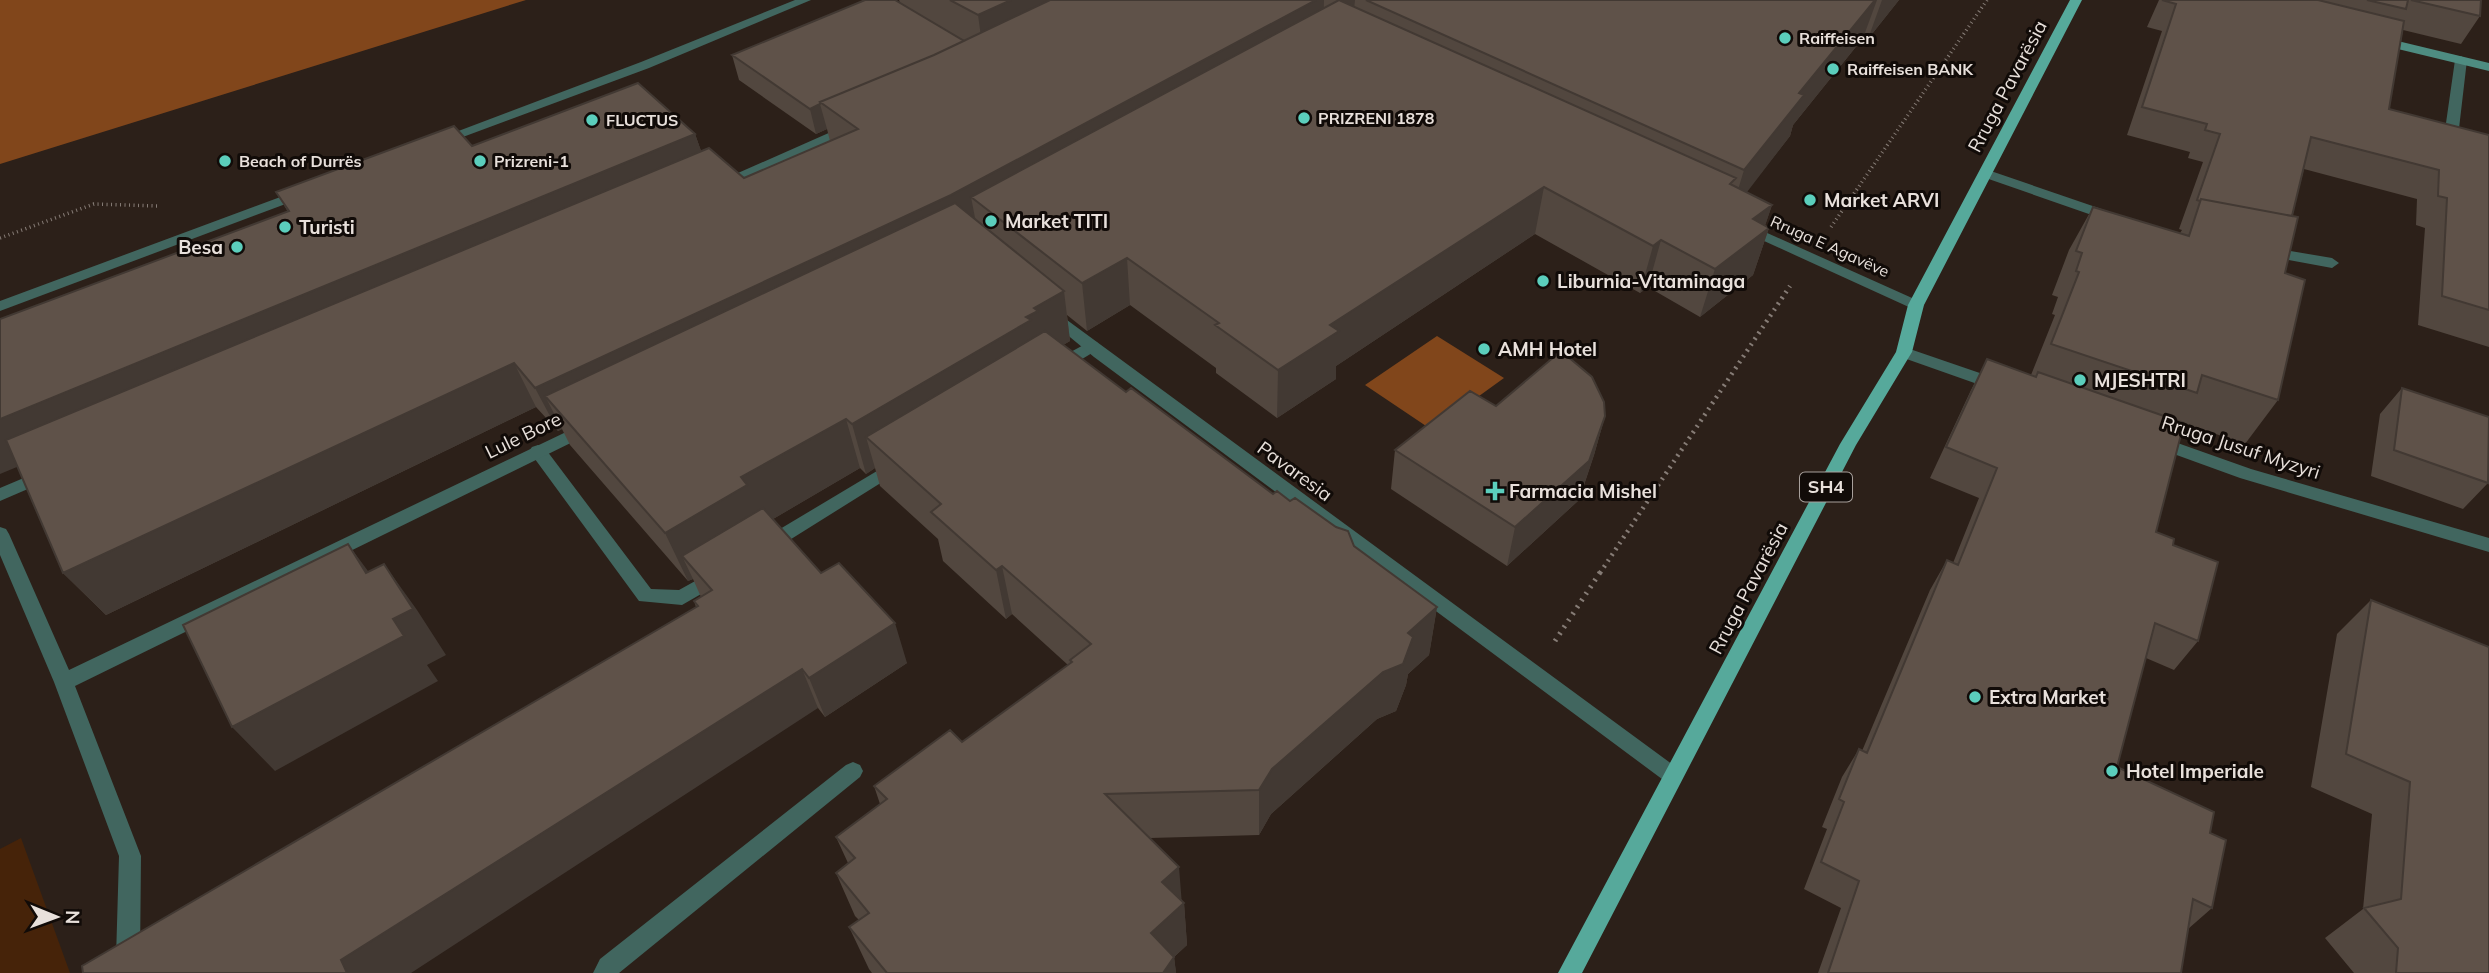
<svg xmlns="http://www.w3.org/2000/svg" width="2489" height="973" font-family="Mulish,sans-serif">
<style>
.green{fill:#462309}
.water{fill:#81461b}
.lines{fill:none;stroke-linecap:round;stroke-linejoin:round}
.path-far2{stroke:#867c76;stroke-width:3.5;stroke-dasharray:1 3.5;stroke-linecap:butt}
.path-far1{stroke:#867c76;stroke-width:4.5;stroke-dasharray:2 5;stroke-linecap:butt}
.path{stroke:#867c76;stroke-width:5;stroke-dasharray:2 6;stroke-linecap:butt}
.lane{fill:#41665f;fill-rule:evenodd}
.street{fill:#41665f;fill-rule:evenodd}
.secondary{fill:#4e8c81;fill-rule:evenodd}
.primary{fill:#56a99b;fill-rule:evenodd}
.wall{fill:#52473f}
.shaded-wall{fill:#423933}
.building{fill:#5f5249;stroke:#423933;stroke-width:2}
.poi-dot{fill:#5bcebc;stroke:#110b08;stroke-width:2.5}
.labels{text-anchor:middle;stroke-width:6;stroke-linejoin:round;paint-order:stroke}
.far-poi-label{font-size:16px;font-weight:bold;fill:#e8e0db;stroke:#110b08;text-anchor:start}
.far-street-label{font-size:16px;fill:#e8e0db;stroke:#110b08}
.shield{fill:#110b08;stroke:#a8a09c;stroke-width:2}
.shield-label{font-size:18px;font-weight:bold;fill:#e8e0db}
.street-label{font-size:19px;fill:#e8e0db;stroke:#110b08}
.poi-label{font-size:19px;font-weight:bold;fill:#e8e0db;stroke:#110b08;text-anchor:start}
</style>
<rect width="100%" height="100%" fill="#2c2019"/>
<!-- green -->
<path class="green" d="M21 838 70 973H0V849Z"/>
<!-- water -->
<path class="water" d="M0 0H526L0 164Z
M1437 336 1504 378 1432 430 1365 385Z"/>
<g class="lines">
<!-- path-far2 -->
<path class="path-far2" d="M1831 227 1987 0
M0 238 94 204 158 206"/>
<!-- path-far1 -->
<path class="path-far1" d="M1600 573 1790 286"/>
<!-- path -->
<path class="path" d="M1555 641 1601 571"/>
<!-- lane -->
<path class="lane" d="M2461 56 2467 60 2458 137 2451 141 2444 137 2455 60Z
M1985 169 2119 215 2121 218 2119 221H2109L1980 176V170Z
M2267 247 2332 258 2339 263 2332 268 2262 255 2260 252Z
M1091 341 1097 342 1099 346 1097 350 1064 370H1052L1050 366 1052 362Z
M538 445 544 447 651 589 679 590 715 570 722 572 724 577 722 582 682 605 639 601 532 455 529 451 532 447Z
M897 459 906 465 903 469 772 551H760L757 546 760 541Z
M853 762 860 765 863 771 860 777 619 973H593L600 959 846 765Z"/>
<!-- street -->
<path class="street" d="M795 0H811L649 68 444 144H434L432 141 641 62Z
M849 124 854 125V131L725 187H715L713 184Z
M302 189 309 193 307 196 0 311V301Z
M1745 223 1921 302 1924 305 1921 308H1911L1740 230 1738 227 1740 224Z
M1052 309 1680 770 1683 776 1680 782 1673 785 1666 782 1094 357 1047 318 1044 314Z
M1904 347 2006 382 2008 386 2000 392 1898 356 1896 352Z
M587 422 595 428 593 432 75 686 141 856 140 958 136 973H112L116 958 119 856 54 682 0 555V527L6 529 9 534 69 670Z
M2155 435 2251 469 2489 538V552L2240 478 2149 445 2147 441Z
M45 469 51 471 54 475 51 479 0 501V488Z"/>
<!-- secondary -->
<path class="secondary" d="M2377 36 2489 63V71L2373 43V37Z"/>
<!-- primary -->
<path class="primary" d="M2070 0H2082L1924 305 1912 352 1856 445 1582 973H1558L1840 444 1896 352 1908 305Z"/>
</g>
<!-- wall -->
<path class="wall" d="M899 0H1899L1868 39 1863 38 1793 125 1790 136 1746 192 1772 205 1765 225 1769 228 1753 275 1700 317 1648 287 1640 293 1535 234 1336 366V379L1277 418 1216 373V368L1130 305 1087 331 1067 315 1070 341 1063 345 1126 392 1273 494 1354 546 1437 607 1429 655 1408 674 1406 685 1396 711 1377 719 1271 814 1259 835 1150 838 1182 901 1184 903 1187 945 1174 957 1176 973H872L869 969 849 927 859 920 855 916 836 873 848 863 836 837 880 804 874 786 962 742 1068 665 1012 614 1006 619 943 561 938 539 880 486 875 468 866 474 860 468 773 519 821 573 907 663 825 717 818 708 696 607 694 601 701 597 693 579 688 581 570 445 562 429 558 431 536 407 106 615 63 573 288 212 276 192 472 146 695 134 701 151 744 178 830 141 827 129 816 134 739 80 732 55 900 3Z
M2159 0H2481L2480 16 2461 44 2403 30 2389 109 2489 135V347L2418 325 2425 228 2416 225 2417 199 2304 169 2292 216 2285 273 2278 400 2245 444 2178 421 2156 532 2173 545 2198 641 2174 670 2146 658 2117 767 2210 833 2212 908 2188 929 2181 973H1818L1841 908 1804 889 1827 829 1822 827 1842 777 1859 749 1862 751 1930 590 1947 560 1953 563 1979 498 1930 478 1971 390 1987 359 2031 375 2055 315 2052 314 2058 297 2052 295 2069 250 2093 207 2180 233 2182 230 2179 229 2203 162 2188 158 2190 152 2127 135 2162 31 2147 27Z
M2402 388 2488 483 2463 509 2371 476 2380 414Z
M1496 406 1605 416 1594 455 1579 500 1507 566 1391 489 1395 450Z
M2371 600 2489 973H2354L2325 938 2363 909 2372 814 2311 787 2337 634Z"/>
<!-- shaded-wall -->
<path class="shaded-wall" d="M1011 0H1107L984 59 978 15Z
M1316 0H1324L1323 36 971 197 977 228 545 396 562 429 558 431 535 388Z
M1340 0H1355L1353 20Z
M1875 0H1877L1863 38 1793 125 1790 136 1731 213 1744 170 1799 93Z
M1882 0H1899L1868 39Z
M820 104 827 129 816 134 810 109Z
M695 134 711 179 0 474V419Z
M1544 187 1535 234 1336 366V379L1277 418 1278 370 1330 325Z
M1772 205 1763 232 1769 228 1753 275 1700 317 1715 269 1753 219Z
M1661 240 1648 287 1640 293 1653 246Z
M1127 258 1130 305 1087 331 1082 283Z
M1064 291 1070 341 1044 356 866 437 875 468 866 474 852 424 1026 317 1034 308Z
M514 363 536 407 106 615 63 573Z
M1605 416 1594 455 1579 500 1507 566 1515 527Z
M846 419 860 468 763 525 682 556 693 579 688 581 665 533 741 477Z
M348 544 382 590 384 564 417 610 446 655 427 665 438 681 275 771 232 727 393 619Z
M1002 566 1012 614 1006 619 996 570Z
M1437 607 1429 655 1408 674 1406 685 1396 711 1377 719 1271 814 1259 835V790L1272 769 1408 633Z
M895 623 907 663 825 717 809 678Z
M802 669 818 708 411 973H347L341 960Z
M1179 867 1182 905 1184 903 1187 945 1174 957 1176 973H1163L1151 933 1162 882Z"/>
<!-- building -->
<path class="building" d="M865 0H895L964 41 934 55 820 102V104L810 109 732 55Z
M950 0H1011L978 15Z
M1050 0H1316L951 195 535 388 514 363 63 573 6 440 709 148 744 178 858 129 820 102 934 55Z
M1339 0 1736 178 1730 184 1772 205 1753 219 1769 228 1715 269 1661 240 1653 246 1544 187 1330 325 1339 331 1278 370 1215 325 1219 323 1127 258 1082 283 971 197Z
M1366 0H1875L1799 93 1804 95 1744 170Z
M2162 0H2318L2404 21 2389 109 2489 135V310L2442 296 2447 198 2438 196 2439 170 2311 137 2292 216 2201 199 2200 201 2197 200 2220 134 2205 130 2207 124 2142 107 2176 4Z
M2367 0H2408L2406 9Z
M2411 0H2481L2480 16Z
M638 83 695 134 0 419V319L289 211 276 192 454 126 472 146Z
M2201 199 2298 217 2285 273 2305 280 2278 400 2202 375 2197 393 2051 344 2079 272 2076 271 2082 253 2076 251 2093 207 2189 236Z
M955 203 1064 291 1034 308 1038 311 1026 317 1031 320 852 424 846 419 741 477 747 485 665 533 545 396Z
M1045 331 1126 392 1131 388 1273 494 1277 491 1290 501 1295 498 1336 527 1348 531 1354 546 1437 607 1408 633 1413 637 1403 664 1383 672 1272 769 1259 790 1105 794 1179 867 1162 882 1184 903 1151 933 1174 957 1163 973H887L849 927 869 913 836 873 855 858 836 837 887 799 874 786 950 730 962 742 1072 662 1070 660 1091 644 1002 566 996 570 931 512 941 504 866 437Z
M1561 351 1592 377 1604 402 1605 416 1589 461 1515 527 1395 450 1470 391 1496 406Z
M1987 359 2036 377 2038 372 2184 423 2156 532 2174 539 2173 545 2218 562 2198 641 2155 623 2117 767 2214 812 2210 833 2226 840 2212 908 2193 899 2181 973H1828L1859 881 1821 862 1844 802 1839 799 1859 749 1867 753 1947 560 1958 565 1997 468 1946 447Z
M2402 388 2489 417 2488 483 2394 450Z
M763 508 821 573 839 563 895 623 809 678 802 669 341 960 347 973H83L82 966 698 606 694 601 712 590 682 556Z
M348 544 366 573 384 564 413 609 393 619 404 636 232 727 183 625Z
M2371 600 2489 647V973H2396L2398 948 2364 908 2401 899 2410 782 2346 754Z"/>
<!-- markers -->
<g class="poi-dot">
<circle cx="1785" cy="38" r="7"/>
<circle cx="1833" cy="69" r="7"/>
<circle cx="1304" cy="118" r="7"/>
<circle cx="592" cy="120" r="7"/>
<circle cx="225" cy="161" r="7"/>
<circle cx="480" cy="161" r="7"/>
<circle cx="1810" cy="200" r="7"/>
<circle cx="991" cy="221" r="7"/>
<circle cx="285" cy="227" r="7"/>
<circle cx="237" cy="247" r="7"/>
<circle cx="1543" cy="281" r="7"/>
<circle cx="1484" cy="349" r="7"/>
<circle cx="2080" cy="380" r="7"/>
<path d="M1491.5 480.5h7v7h7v7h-7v7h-7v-7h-7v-7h7z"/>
<circle cx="1975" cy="697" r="7"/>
<circle cx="2112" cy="771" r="7"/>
</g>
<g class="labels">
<!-- far-poi labels -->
<g class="far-poi-label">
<text x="1799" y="44">Raiffeisen</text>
<text x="1847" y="75">Raiffeisen BANK</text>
<text x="1318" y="124">PRIZRENI 1878</text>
<text x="606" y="126">FLUCTUS</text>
<text x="239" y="167">Beach of Durrës</text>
<text x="494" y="167">Prizreni-1</text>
</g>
<!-- far-street labels -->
<g class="far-street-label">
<text transform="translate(1830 246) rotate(24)" y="6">Rruga E Agavëve</text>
</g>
<!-- shield labels -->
<rect class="shield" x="1800" y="472.5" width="52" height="29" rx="5"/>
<g class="shield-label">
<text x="1826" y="493">SH4</text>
</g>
<!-- street labels -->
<g class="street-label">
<text transform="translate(2007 86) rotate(-62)" y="7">Rruga Pavarësia</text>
<text transform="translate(523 435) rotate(-26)" y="7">Lule Bore</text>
<text transform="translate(2241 447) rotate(18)" y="7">Rruga Jusuf Myzyri</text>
<text transform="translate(1295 471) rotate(36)" y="7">Pavaresia</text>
<text transform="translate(1748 588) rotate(-62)" y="7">Rruga Pavarësia</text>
</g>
<!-- poi labels -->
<g class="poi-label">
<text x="1824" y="207">Market ARVI</text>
<text x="1005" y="228">Market TITI</text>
<text x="299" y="234">Turisti</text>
<text x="223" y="254" text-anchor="end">Besa</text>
<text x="1557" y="288">Liburnia-Vitaminaga</text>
<text x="1498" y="356">AMH Hotel</text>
<text x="2094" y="387">MJESHTRI</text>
<text x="1509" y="498">Farmacia Mishel</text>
<text x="1989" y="704">Extra Market</text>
<text x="2126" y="778">Hotel Imperiale</text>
</g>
</g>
<!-- north arrow -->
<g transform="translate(56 917) rotate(91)" stroke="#110b08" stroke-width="5" paint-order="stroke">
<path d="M0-5L12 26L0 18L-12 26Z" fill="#e8e0db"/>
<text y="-10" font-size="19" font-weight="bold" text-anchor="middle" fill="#e8e0db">N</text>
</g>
</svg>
